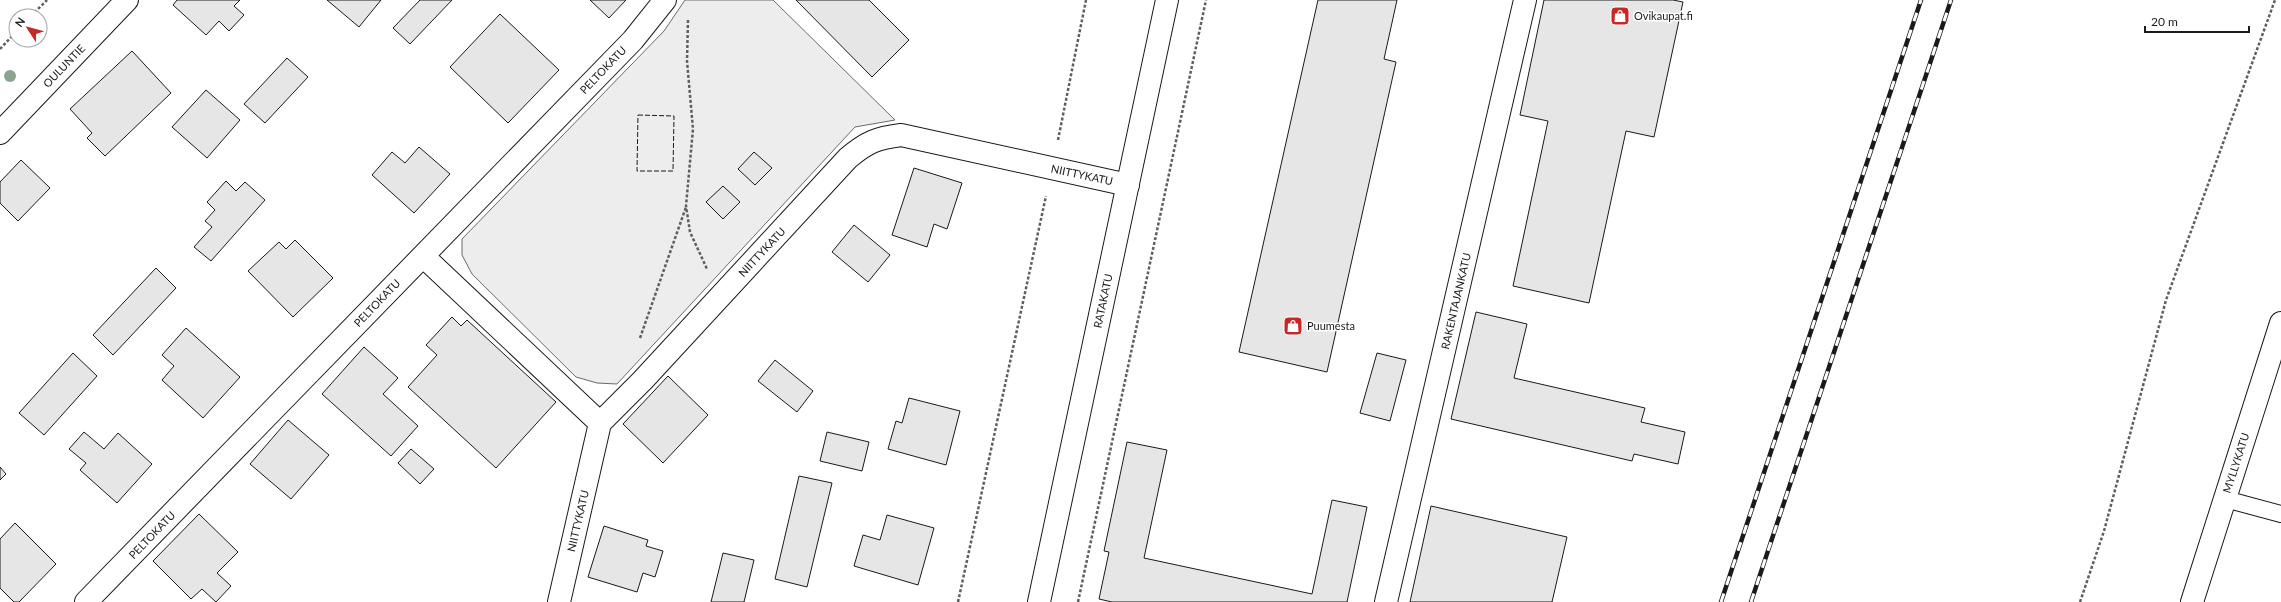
<svg xmlns="http://www.w3.org/2000/svg" width="2281" height="602" font-family="Lato,sans-serif">
<style>
.built{fill:#ededed;stroke:#6a6a6a}
.building{fill:#e6e6e6;stroke:#1a1a1a}
.lines{fill:none;stroke-linecap:round;stroke-linejoin:round}
.lane-casing{stroke:#1a1a1a;stroke-width:18}
.street-casing{stroke:#1a1a1a;stroke-width:24}
.secondary-casing{stroke:#1a1a1a;stroke-width:24}
.path{stroke:#5f5f5f;stroke-width:2.5;stroke-dasharray:3 2;stroke-linecap:butt}
.lane{stroke:#fff;stroke-width:16}
.street{stroke:#fff;stroke-width:22}
.secondary{stroke:#fff;stroke-width:22}
.rail-casing{stroke:#1a1a1a;stroke-width:4.5}
.rail{stroke:#fff;stroke-width:3;stroke-dasharray:9;stroke-linecap:butt}
.fence{stroke:#1a1a1a;stroke-width:1;stroke-dasharray:5 2;stroke-linecap:butt}
.tree{fill:#8aa48f}
.labels{text-anchor:middle;stroke-width:3;stroke-linejoin:round;paint-order:stroke}
.poi-label{font-size:11px;fill:#1a1a1a;stroke:#fff;text-anchor:start}
.street-label{font-size:11px;fill:#1a1a1a;stroke:#fff}
</style>
<rect width="100%" height="100%" fill="#fff"/>
<!-- built -->
<path class="built" d="M685 0H773L895 120 855 127 617 384 597 383 576 377 472 274 462 255V239L664 31Z"/>
<!-- building -->
<path class="building" d="M177 0H240L234 6 244 15 229 31 219 21 206 35 173 5Z
M327 0H381L359 27Z
M420 0H452L410 44 393 28Z
M590 0H626L609 18Z
M796 0H869L909 40 872 77Z
M1318 0H1397L1384 59 1396 62 1327 372 1239 352Z
M1544 0H1673L1683 2 1654 137 1626 131 1589 303 1513 286 1548 121 1520 115Z
M500 14 559 70 508 123 450 67Z
M132 51 171 93 105 156 87 138 92 133 70 109Z
M287 58 308 77 265 123 244 104Z
M206 90 240 120 207 158 172 127Z
M419 147 450 174 414 213 372 175 392 152 405 163Z
M754 152 772 168 755 185 738 169Z
M21 160 50 188 18 221 0 203V182Z
M914 168 962 183 947 229 934 224 927 247 892 235Z
M226 181 236 191 245 182 265 200 211 261 194 247 212 227 205 221 215 210 207 202Z
M723 186 740 202 723 219 706 202Z
M854 225 890 255 868 282 832 252Z
M295 240 333 278 293 317 248 271 279 242 286 249Z
M156 268 176 288 113 355 93 335Z
M1476 312 1527 324 1514 378 1645 408 1641 422 1685 432 1678 464 1634 454 1632 461 1451 419Z
M452 317 461 326 467 320 556 402 496 468 408 387 437 355 426 345Z
M186 328 240 377 203 418 162 380 174 366 162 355Z
M364 347 398 378 383 394 418 426 391 456 322 394Z
M73 353 97 376 44 435 19 413Z
M1377 353 1406 360 1390 421 1360 413Z
M775 360 813 391 797 412 758 381Z
M668 376 708 415 663 463 623 424Z
M909 398 960 411 946 465 888 449 896 421 902 423Z
M288 420 329 455 291 499 250 464Z
M84 432 104 449 118 433 152 464 117 503 80 470 86 463 69 449Z
M827 432 869 442 862 471 820 461Z
M1127 442 1167 450 1144 558 1312 594 1332 500 1367 507 1347 602H1112L1099 599 1109 552 1104 551Z
M411 449 434 469 420 484 398 463Z
M0 467 6 474 0 480Z
M799 476 832 483 807 587 775 579Z
M1431 506 1567 537 1552 602H1410Z
M199 514 238 552 217 573 231 586 216 602 202 589 191 599 153 561Z
M887 515 934 528 918 585 854 566 863 535 880 540Z
M15 523 56 564 19 602H14L0 588V539Z
M604 526 648 540 646 546 663 551 655 577 643 573 637 592 588 577Z
M723 553 754 560 744 602H711Z"/>
<g class="lines">
<defs>
<path id="lane" d="M2225 499 2281 514"/>
<path id="street" d="M423 256 600 423
M86 602 633 40 665 0
M559 602 600 423 643 380 848 158C867 142 877 138 901 135L1128 185
M1386 602 1525 0
M2192 602 2281 323"/>
<path id="secondary" d="M0 133 127 0
M1039 602 1167 0"/>
</defs>
<!-- lane casing -->
<use href="#lane" class="lane-casing"/>
<!-- street casing -->
<use href="#street" class="street-casing"/>
<!-- secondary casing -->
<use href="#secondary" class="secondary-casing"/>
<!-- path -->
<path class="path" d="M31 16 47 0
M688 20 687 61 693 129 686 206 690 232 707 269
M0 49 16 32
M1058 140 1086 0
M640 338 686 207
M958 602 1046 196
M1078 602 1206 0
M2080 602 2104 531 2166 300 2275 0"/>
<!-- lane -->
<use href="#lane" class="lane"/>
<!-- street -->
<use href="#street" class="street"/>
<!-- secondary -->
<use href="#secondary" class="secondary"/>
<defs>
<path id="rail" d="M1721 602 1921 0
M1751 602 1951 0"/>
</defs>
<!-- rail casing -->
<use href="#rail" class="rail-casing"/>
<!-- rail -->
<use href="#rail" class="rail"/>
<!-- fence -->
<path class="fence" d="M638 115 674 116 673 171H637Z"/>
</g>
<!-- trees -->
<circle class="tree" cx="10" cy="76" r="6"/>
<!-- icons -->
<defs>
<symbol id="shop-square" viewBox="-11 -11 22 22"><rect x="-9" y="-9" width="18" height="18" rx="4" fill="#c62828" stroke="#fff"/><path d="M-5-2.5h2.3a2.7 3.5 0 0 1 5.4 0H5L5.5 6h-11ZM-1.5-2.5h3a1.5 2.3 0 0 0-3 0Z" fill="#fff"/></symbol>
</defs>
<g fill-rule="evenodd">
<use href="#shop-square" x="1609" y="5" width="22" height="22"/>
<use href="#shop-square" x="1282" y="315" width="22" height="22"/>
</g>
<g class="labels">
<!-- poi labels -->
<g class="poi-label">
<text x="1634" y="20">Ovikaupat.fi</text>
<text x="1307" y="330">Puumesta</text>
</g>
<!-- street labels -->
<g class="street-label">
<text transform="translate(64 66) rotate(-46)" y="4">OULUNTIE</text>
<text transform="translate(603 70) rotate(-46)" y="4">PELTOKATU</text>
<text transform="translate(1082 175) rotate(12)" y="4">NIITTYKATU</text>
<text transform="translate(762 252) rotate(-47)" y="4">NIITTYKATU</text>
<text transform="translate(1103 301) rotate(-78)" y="4">RATAKATU</text>
<text transform="translate(1456 301) rotate(-77)" y="4">RAKENTAJANKATU</text>
<text transform="translate(377 303) rotate(-46)" y="4">PELTOKATU</text>
<text transform="translate(2236 463) rotate(-72)" y="4">MYLLYKATU</text>
<text transform="translate(578 521) rotate(-77)" y="4">NIITTYKATU</text>
<text transform="translate(152 535) rotate(-46)" y="4">PELTOKATU</text>
</g>
</g>
<!-- north arrow -->
<g transform="translate(28 28) rotate(306)"><circle r="19" fill="#ffffff" stroke="#a3a3a3"/>
<path d="M0-3L7 15L0 10L-7 15Z" fill="#c62828"/>
<text y="-6" font-size="11" font-weight="bold" text-anchor="middle" fill="#1a1a1a">N</text>
</g>
<!-- scale -->
<path d="M2145 26v6h104v-6" fill="none" stroke="#1a1a1a" stroke-width="2"/>
<text x="2151" y="26" font-size="12" fill="#1a1a1a" stroke="#ffffff" stroke-width="3" paint-order="stroke">20 m</text>
</svg>
